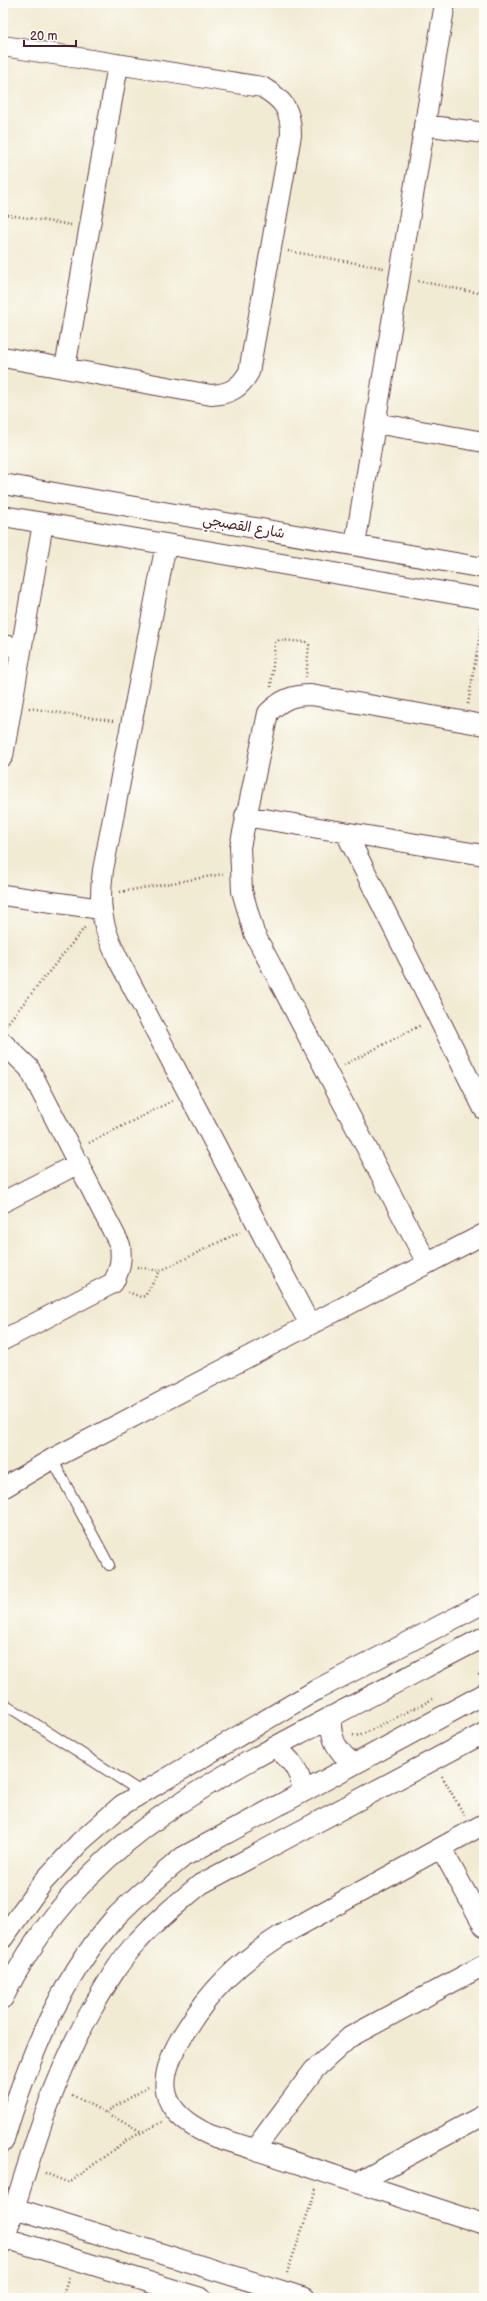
<svg xmlns="http://www.w3.org/2000/svg" width="487" height="2301" font-family="'Balsamiq Sans','Playpen Sans Arabic',sans-serif">
<style>
.lines{fill:none;stroke-linecap:round;stroke-linejoin:round}
.lane-casing{stroke:#633e44;stroke-width:12}
.street-casing{stroke:#633e44;stroke-width:22}
.path{stroke:#633e44;stroke-width:2.5;stroke-dasharray:1 3;stroke-linecap:butt}
.lane{stroke:#fff;stroke-width:10}
.street{stroke:#fff;stroke-width:20}
.labels{text-anchor:middle;stroke-width:4;stroke-linejoin:round;paint-order:stroke}
.street-label{font-size:14px;fill:#4a1f2b;stroke:#fdfcf7}
</style>
<rect width="100%" height="100%" fill="#fdfcf7"/>
<filter id="ink" filterUnits="userSpaceOnUse"><feTurbulence type="fractalNoise" baseFrequency=".025" numOctaves="2"/><feDisplacementMap in="SourceGraphic" scale="8" xChannelSelector="R" yChannelSelector="G"/><feConvolveMatrix kernelMatrix="1 2 1 2 8 2 1 2 1" color-interpolation-filters="sRGB"/></filter>
<filter id="wash" filterUnits="userSpaceOnUse"><feTurbulence type="fractalNoise" baseFrequency=".012" numOctaves="4" result="noise"/><feDisplacementMap in="SourceGraphic" scale="16" xChannelSelector="R" yChannelSelector="G"/><feGaussianBlur stdDeviation="0.9" result="paint"/><feColorMatrix in="noise" values="0 0 0 0 0 0 0 0 0 0 0 0 0 0 0 0 0 1.4 0 .05"/><feComposite in="paint" operator="in"/></filter>
<g filter="url(#wash)">
<rect width="100%" height="100%" fill="#f2ebd3"/>
</g>
<g filter="url(#ink)">
<g class="lines">
<defs>
<path id="lane" d="M52 1459 109 1565
M3 1703 141 1792"/>
<path id="street" d="M3 46 262 87C284 100 291 110 291 135L249 372C240 388 230 394 211 395L3 357
M424 125 484 133
M65 368 118 65
M375 423 484 442
M3 484 484 568
M3 516 484 599
M166 544 103 870C98 906 102 927 118 959L309 1323
M355 545 445 3
M3 645 21 648
M3 756 43 523
M245 816 484 855
M346 833 484 1109
M3 895 101 909
M3 1043 29 1068 120 1245C122 1260 120 1270 113 1283L3 1340
M3 1202 79 1163
M427 1263 254 933 242 891 240 847 268 713C281 700 292 695 311 695L484 725
M3 1488 52 1459 484 1234
M331 1716C330 1738 336 1751 354 1764
M274 1747C292 1759 300 1771 303 1792
M484 1824 280 1936C238 1963 210 1990 184 2033 155 2080 157 2111 210 2135L484 2224
M441 1848 484 1926
M3 1938 43 1882 80 1842 122 1805 318 1689 484 1603
M3 1998C68 1865 170 1803 295 1736 358 1702 421 1670 484 1637
M3 2142C27 2063 58 1983 113 1920 134 1897 159 1877 183 1857L484 1694
M254 2150 314 2070 350 2037 484 1965
M357 2183 484 2115
M14 2208 305 2298
M5 2238 201 2298
M3 2244C29 2162 50 2084 92 2009 106 1985 119 1961 138 1941 157 1920 179 1902 201 1884L484 1733"/>
</defs>
<!-- lane casing -->
<use href="#lane" class="lane-casing"/>
<!-- street casing -->
<use href="#street" class="street-casing"/>
<!-- path -->
<path class="path" d="M3 214 71 225
M288 251 384 268
M418 281 484 294
M271 687 275 643 279 640 306 642 309 645 306 677
M468 704 483 616
M29 708 113 721
M120 892 223 874
M6 1025 86 926
M344 1065 421 1025
M89 1143 172 1101
M137 1267 160 1271 240 1232
M128 1292 141 1297 145 1296 160 1271
M478 1675 484 1672
M353 1735 359 1736 433 1699
M442 1776 464 1815
M72 2095 142 2132
M106 2112 148 2087
M45 2173 67 2182 72 2181 125 2141 162 2122
M287 2273 316 2189
M62 2298 69 2277"/>
<!-- lane -->
<use href="#lane" class="lane"/>
<!-- street -->
<use href="#street" class="street"/>
</g>
</g>
<g class="labels">
<!-- street labels -->
<g class="street-label">
<text transform="translate(244 526) rotate(10)" y="5">شارع القصبجي</text>
</g>
</g>
<!-- margin -->
<rect width="487" height="2301" fill="none" stroke="#fdfcf7" stroke-width="16"/>
<!-- scale -->
<path d="M24 40v6h52v-6" fill="none" stroke="#4a1f2b" stroke-width="2"/>
<text x="30" y="40" font-size="12" fill="#4a1f2b" stroke="#fdfcf7" stroke-width="3" paint-order="stroke">20 m</text>
</svg>
